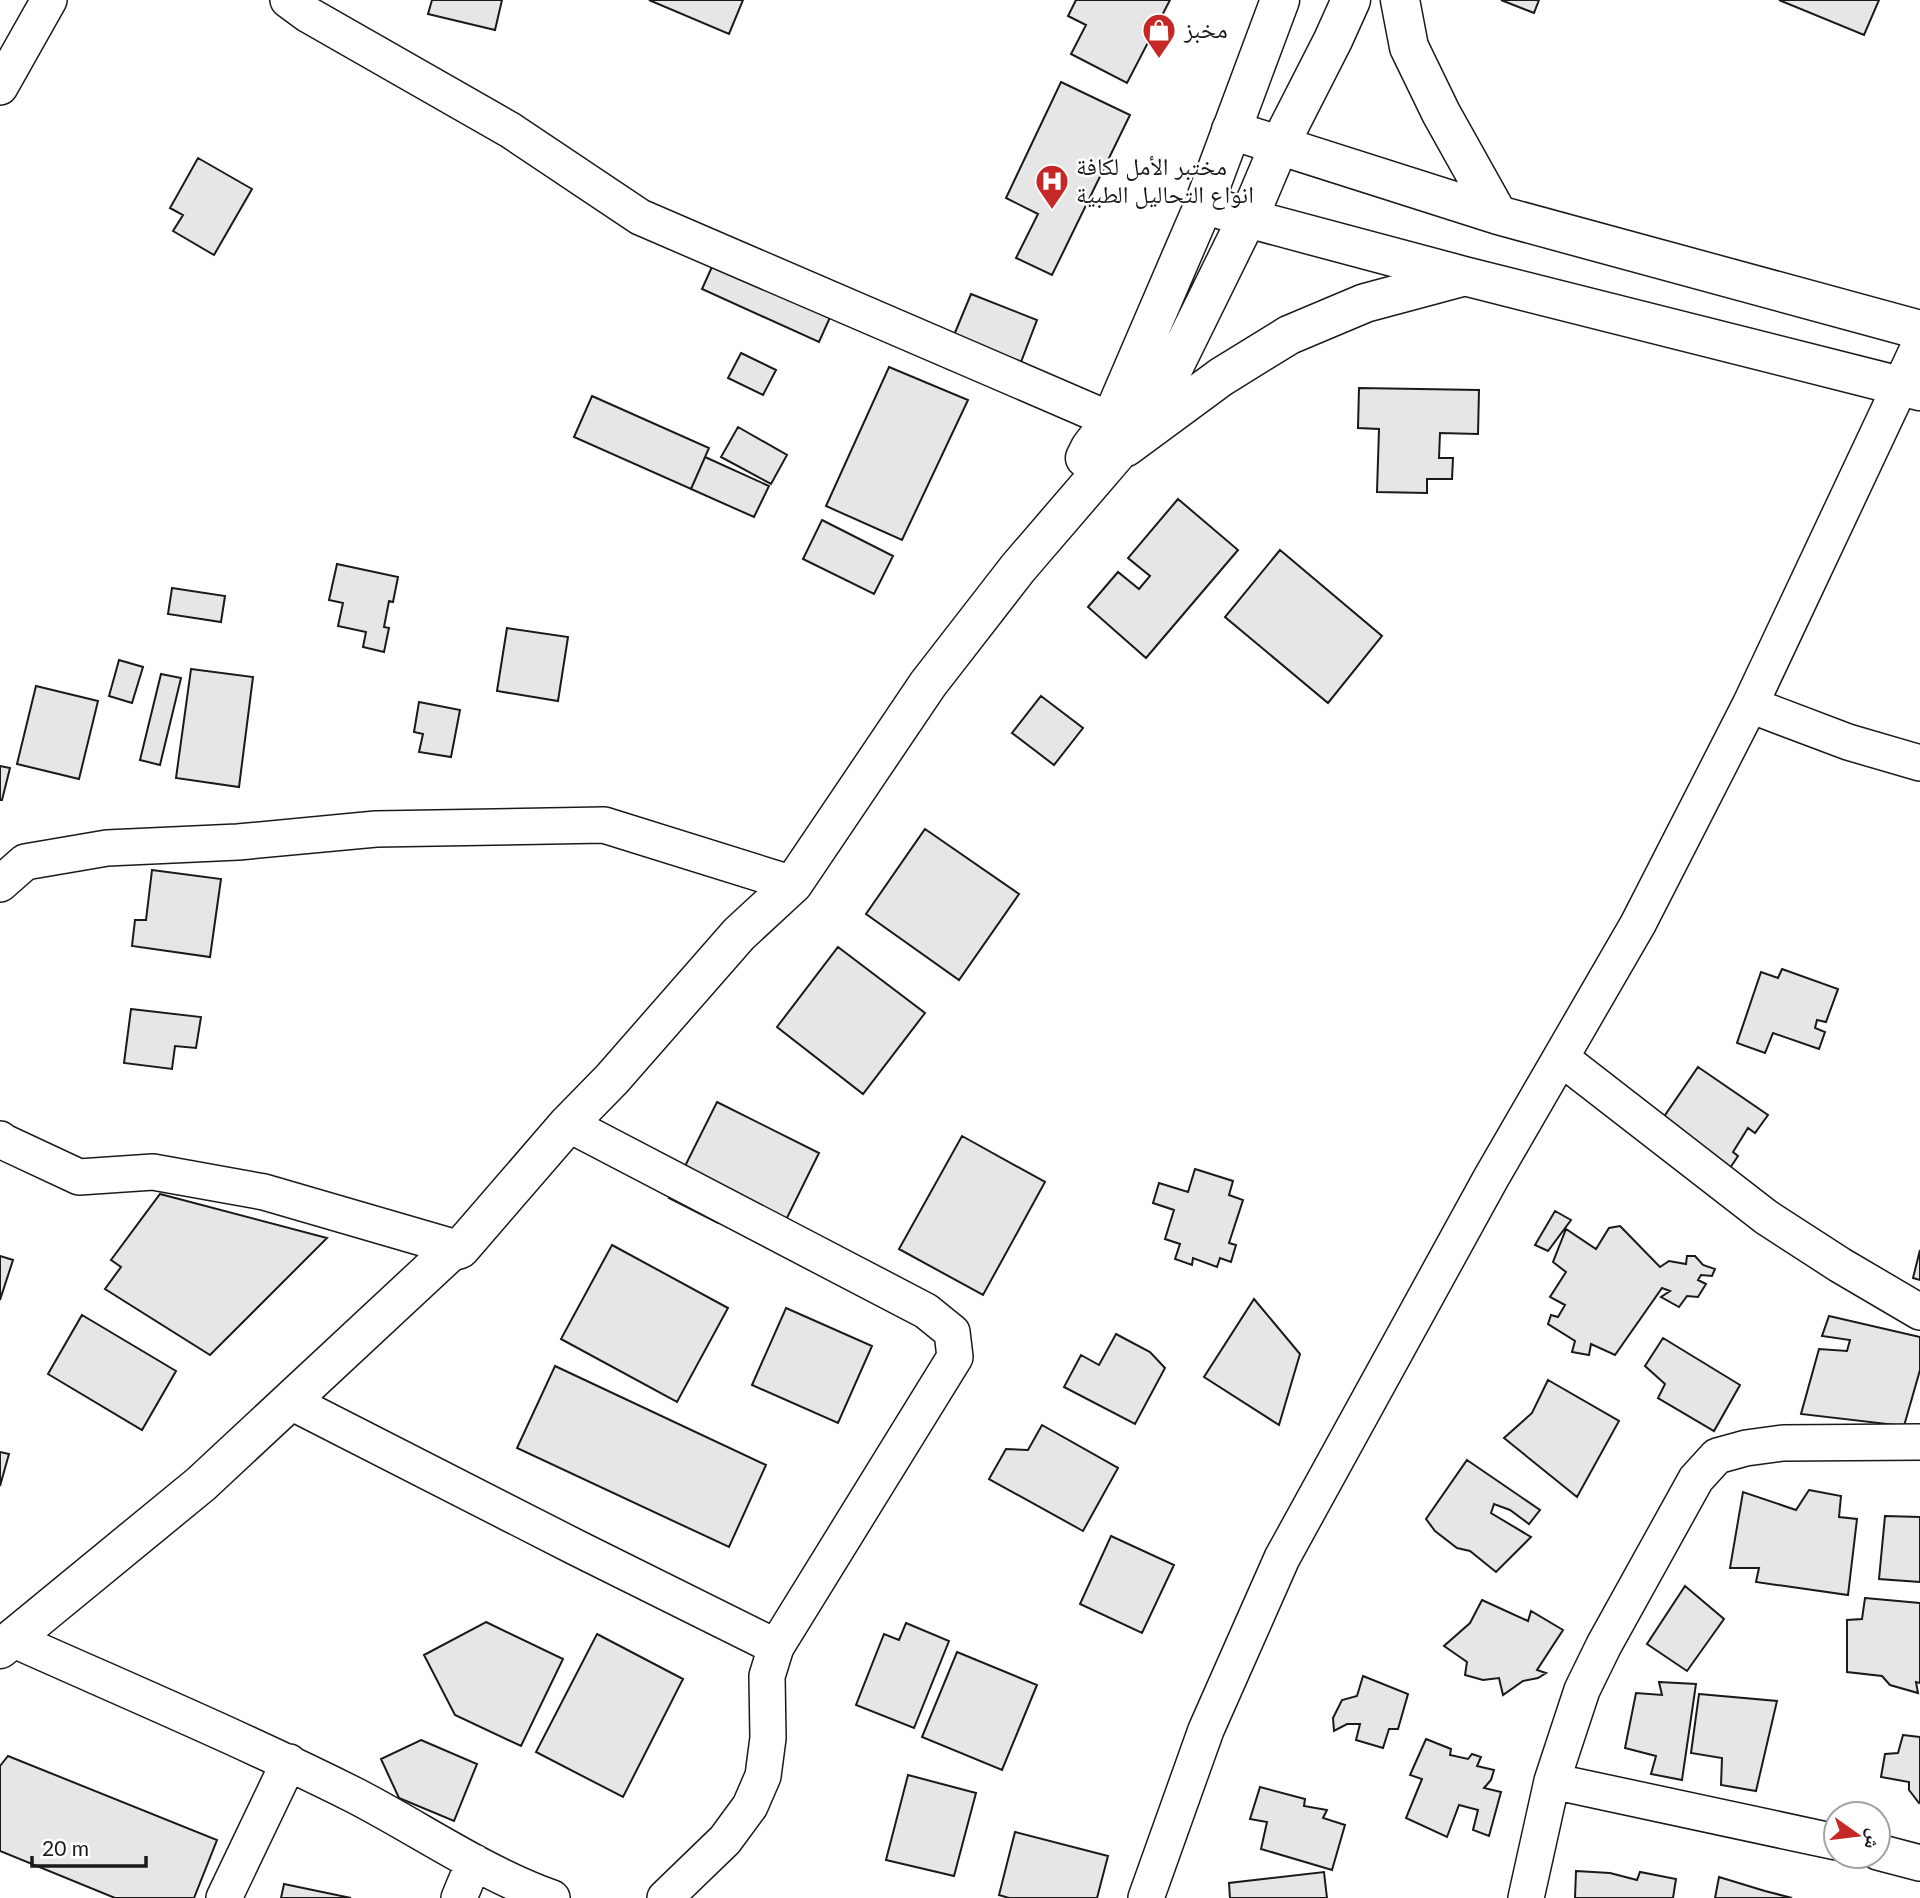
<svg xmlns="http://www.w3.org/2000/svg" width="1920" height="1898" font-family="Lato,'Noto Naskh Arabic',sans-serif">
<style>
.building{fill:#e6e6e6;stroke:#1a1a1a;stroke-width:2}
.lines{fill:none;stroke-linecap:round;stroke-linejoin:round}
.minor-casing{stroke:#1a1a1a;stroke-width:38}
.tertiary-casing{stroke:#1a1a1a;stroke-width:41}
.primary-casing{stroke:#1a1a1a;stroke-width:41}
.minor{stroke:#fff;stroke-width:35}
.tertiary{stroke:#fff;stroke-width:38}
.primary{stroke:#fff;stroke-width:38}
.labels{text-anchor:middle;stroke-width:5;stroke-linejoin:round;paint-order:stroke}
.poi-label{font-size:24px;fill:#1a1a1a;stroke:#fff;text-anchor:start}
</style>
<rect width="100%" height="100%" fill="#fff"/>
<!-- building -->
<path class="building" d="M432 0H502L495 30 428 14Z
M649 0H743L729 34Z
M1076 0H1170L1127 83 1071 54 1086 25 1068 16Z
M1501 0H1539L1534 13Z
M1779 0H1879L1864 35Z
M1061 82 1130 115 1052 275 1016 258 1038 214 1006 198Z
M198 158 252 189 214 255 173 231 183 215 170 208Z
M715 260 832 313 819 342 702 289Z
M971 294 1037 320 1021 362 954 335Z
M741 353 776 370 763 395 728 378Z
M889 367 968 400 902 540 826 506Z
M1359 388 1479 390 1478 434 1440 433 1439 458H1453L1452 479H1427V493L1377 492 1379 429 1358 428Z
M592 396 709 448 691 489 574 437Z
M738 427 787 455 771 484 721 457Z
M705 457 769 486 754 517 691 489Z
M1178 499 1238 550 1146 658 1088 607 1118 572 1139 589 1150 576 1128 558Z
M822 520 893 556 874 594 803 559Z
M1280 550 1382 636 1328 703 1225 617Z
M337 564 398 577 393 602 389 601 384 627 389 628 384 652 363 647 366 632 338 626 343 603 329 600Z
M172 588 225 596 221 622 168 614Z
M507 628 568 637 558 701 497 691Z
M119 660 143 667 132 703 109 696Z
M191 669 253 677 239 787 176 778Z
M161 674 181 678 160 765 140 760Z
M36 686 98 701 79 779 17 764Z
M1041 696 1083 728 1054 765 1012 733Z
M419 702 460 710 451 757 419 752 423 734 414 732Z
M0 766 10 768 2 800H0Z
M925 829 1019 894 959 980 866 914Z
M152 870 221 879 210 957 132 946 135 920H146Z
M838 947 925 1013 863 1094 777 1027Z
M1782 969 1838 989 1826 1022 1817 1020 1815 1028 1825 1032 1819 1049 1773 1033 1765 1053 1737 1043 1761 972 1778 978Z
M131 1009 201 1017 196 1048 175 1046 172 1069 124 1063Z
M1698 1067 1768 1115 1755 1133 1748 1128 1733 1152 1738 1156 1728 1171 1659 1124Z
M717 1102 819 1153 783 1226 730 1199 718 1223 669 1198Z
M962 1136 1045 1182 983 1295 899 1249Z
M1195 1169 1233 1181 1229 1195 1243 1200 1229 1243 1236 1245 1231 1262 1220 1258 1217 1267 1193 1258 1192 1265 1175 1259 1180 1244 1165 1239 1174 1210 1153 1203 1159 1183 1188 1192Z
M160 1194 327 1238 210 1355 105 1289 121 1267 111 1260Z
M1555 1211 1571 1220 1548 1251 1535 1245Z
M1620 1226 1660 1267 1669 1261 1686 1264 1687 1256H1695L1703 1265 1715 1269 1712 1276 1701 1275 1698 1280 1706 1284 1698 1297 1687 1296 1679 1307 1661 1297 1670 1291 1662 1288 1615 1355 1591 1344 1589 1355 1572 1352 1575 1341 1548 1324 1551 1315 1558 1317 1565 1305 1550 1297 1566 1272 1553 1262 1566 1229 1596 1249 1609 1228Z
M612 1245 728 1308 677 1402 561 1339Z
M1920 1250V1280L1913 1278Z
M0 1256 13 1260 0 1300Z
M1254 1299 1300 1354 1279 1425 1204 1377Z
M786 1308 872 1346 838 1423 752 1385Z
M82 1315 176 1371 142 1430 48 1374Z
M1829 1316 1920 1337V1370L1904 1426 1801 1414 1819 1349 1847 1351 1850 1340 1822 1336Z
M1116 1334 1150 1352 1165 1368 1135 1424 1064 1387 1081 1355 1099 1365Z
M1663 1338 1740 1385 1714 1431 1658 1398 1665 1384 1645 1366Z
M555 1366 766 1465 729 1547 517 1448Z
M1548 1380 1619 1421 1577 1497 1504 1438 1532 1413Z
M1042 1425 1118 1468 1083 1531 989 1479 1006 1449 1028 1450Z
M0 1452 9 1454 0 1486Z
M1467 1460 1540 1510 1529 1524 1510 1510 1494 1504 1491 1513 1531 1537 1496 1572 1470 1551 1457 1548 1435 1531 1426 1519Z
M1809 1490 1841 1496 1839 1517 1857 1519 1848 1595 1756 1582 1759 1568H1730L1743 1492 1796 1510Z
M1885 1516 1920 1517V1582L1879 1579Z
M1111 1536 1174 1565 1142 1633 1080 1604Z
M1685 1586 1724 1619 1687 1671 1647 1644Z
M1865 1598 1920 1603V1683L1916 1682 1918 1693 1890 1685 1882 1676 1847 1672V1620L1862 1619Z
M1482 1600 1528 1621 1531 1611 1563 1630 1537 1670 1546 1673 1538 1678 1523 1681 1503 1695 1499 1678 1483 1680 1465 1675 1467 1662 1444 1646 1470 1623Z
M486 1622 563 1659 521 1746 455 1715 424 1655Z
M906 1623 949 1641 914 1728 856 1705 884 1634 899 1640Z
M597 1634 683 1679 623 1797 536 1752Z
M957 1652 1037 1685 1002 1770 922 1737Z
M1363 1676 1408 1694 1398 1729H1389L1383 1748 1356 1740 1360 1724H1347L1334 1731 1333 1718 1342 1700 1357 1696Z
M1659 1682 1696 1684 1682 1780 1651 1774 1656 1756 1625 1748 1636 1693 1662 1695Z
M1699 1694 1777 1701 1756 1791 1721 1785 1722 1758 1691 1753Z
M1903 1735 1920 1737V1802L1919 1803 1909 1790V1782L1881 1777 1885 1754 1898 1753Z
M1426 1739 1451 1749 1450 1755 1468 1759 1472 1754 1481 1757 1477 1766 1494 1770 1491 1780 1484 1788 1501 1792 1489 1836 1473 1830 1478 1810 1459 1805 1447 1837 1406 1818 1422 1779 1410 1775Z
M421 1740 477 1764 454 1821 399 1798 381 1759Z
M8 1756 217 1840 194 1898H115L0 1851V1766Z
M908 1775 976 1793 954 1876 886 1860Z
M1260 1787 1305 1799 1304 1806 1327 1810 1323 1818 1345 1825 1332 1870 1261 1849 1267 1822 1250 1819Z
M1015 1832 1108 1856 1097 1898H1009L999 1895Z
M1576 1871 1610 1873 1637 1880 1640 1872 1676 1879 1673 1898H1575Z
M1324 1872 1327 1898H1230L1229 1883Z
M1719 1877 1765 1891 1792 1898H1715Z
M284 1884 351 1898H281Z"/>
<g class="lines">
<defs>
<path id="minor" d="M288 0 307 14 510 130 640 217 1111 420 1137 407
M0 87 49 0
M1750 705 1848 742 1920 763
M0 884 25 862 107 848 238 842 376 829 604 825 793 884
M1561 1058 1766 1217 1840 1265 1920 1312
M568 1124 926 1311 952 1332 955 1357 776 1647 767 1676 768 1738 763 1776 750 1806 725 1840 665 1898
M0 1139 4 1142 79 1177 153 1172 264 1192 460 1249
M291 1402 577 1548 776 1647
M12 1639C126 1690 242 1739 354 1795 420 1829 482 1873 552 1898
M1552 1781 1836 1842
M1878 1852 1920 1863
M224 1898 289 1762
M459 1898 474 1862
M1146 1898 1206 1730 1282 1558 1491 1178 1638 924 1750 705 1920 344
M1526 1898 1552 1781 1582 1690 1604 1645 1696 1479 1717 1456 1746 1448 1783 1443 1920 1442"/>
<path id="tertiary" d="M1400 0 1409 47 1441 113 1498 215
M1231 130 1498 215 1920 330
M1204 204 1247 218 1464 276 1920 391
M1126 447 1221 377 1289 335 1365 303 1462 277"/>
<path id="primary" d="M1085 458 1090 448 1111 420 1204 204 1280 0
M0 1649 201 1484 450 1252 460 1249 568 1124 612 1079 739 934 793 884 928 684 1018 568 1116 454 1160 395 1257 198 1279 146 1333 40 1351 0"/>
</defs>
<!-- minor casing -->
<use href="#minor" class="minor-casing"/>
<!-- tertiary casing -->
<use href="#tertiary" class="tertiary-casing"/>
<!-- primary casing -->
<use href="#primary" class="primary-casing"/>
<!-- minor -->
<use href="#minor" class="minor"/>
<!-- tertiary -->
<use href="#tertiary" class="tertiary"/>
<!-- primary -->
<use href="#primary" class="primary"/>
</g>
<!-- icons -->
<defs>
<symbol id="shop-pin" viewBox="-11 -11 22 30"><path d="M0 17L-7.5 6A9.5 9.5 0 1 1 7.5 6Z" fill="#c62828" stroke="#fff"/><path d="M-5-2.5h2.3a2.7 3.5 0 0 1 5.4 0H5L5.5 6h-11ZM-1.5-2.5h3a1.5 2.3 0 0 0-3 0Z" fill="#fff"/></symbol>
<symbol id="hospital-pin" viewBox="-11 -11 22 30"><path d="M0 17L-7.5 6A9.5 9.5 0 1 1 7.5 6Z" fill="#c62828" stroke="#fff"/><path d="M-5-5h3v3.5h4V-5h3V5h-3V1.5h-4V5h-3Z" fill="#fff"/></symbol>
</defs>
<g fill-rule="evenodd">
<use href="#shop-pin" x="1140" y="11" width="38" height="52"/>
<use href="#hospital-pin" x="1033" y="162" width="38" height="52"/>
</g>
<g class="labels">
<!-- poi labels -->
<g class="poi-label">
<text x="1184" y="38">مخبز</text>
<text x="1076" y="175">مختبر الأمل لكافة<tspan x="1076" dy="28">انواع التحاليل الطبية</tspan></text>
</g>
</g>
<!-- north arrow -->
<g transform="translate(1857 1835) rotate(104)"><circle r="33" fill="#ffffff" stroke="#a3a3a3" stroke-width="2"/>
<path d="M0-5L12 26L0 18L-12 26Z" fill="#c62828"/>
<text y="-10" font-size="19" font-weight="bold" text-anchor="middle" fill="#1a1a1a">ش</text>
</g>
<!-- scale -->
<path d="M32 1856v10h114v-10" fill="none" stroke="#1a1a1a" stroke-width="3.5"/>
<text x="42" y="1856" font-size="21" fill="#1a1a1a" stroke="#ffffff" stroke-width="5" paint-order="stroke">20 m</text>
</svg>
